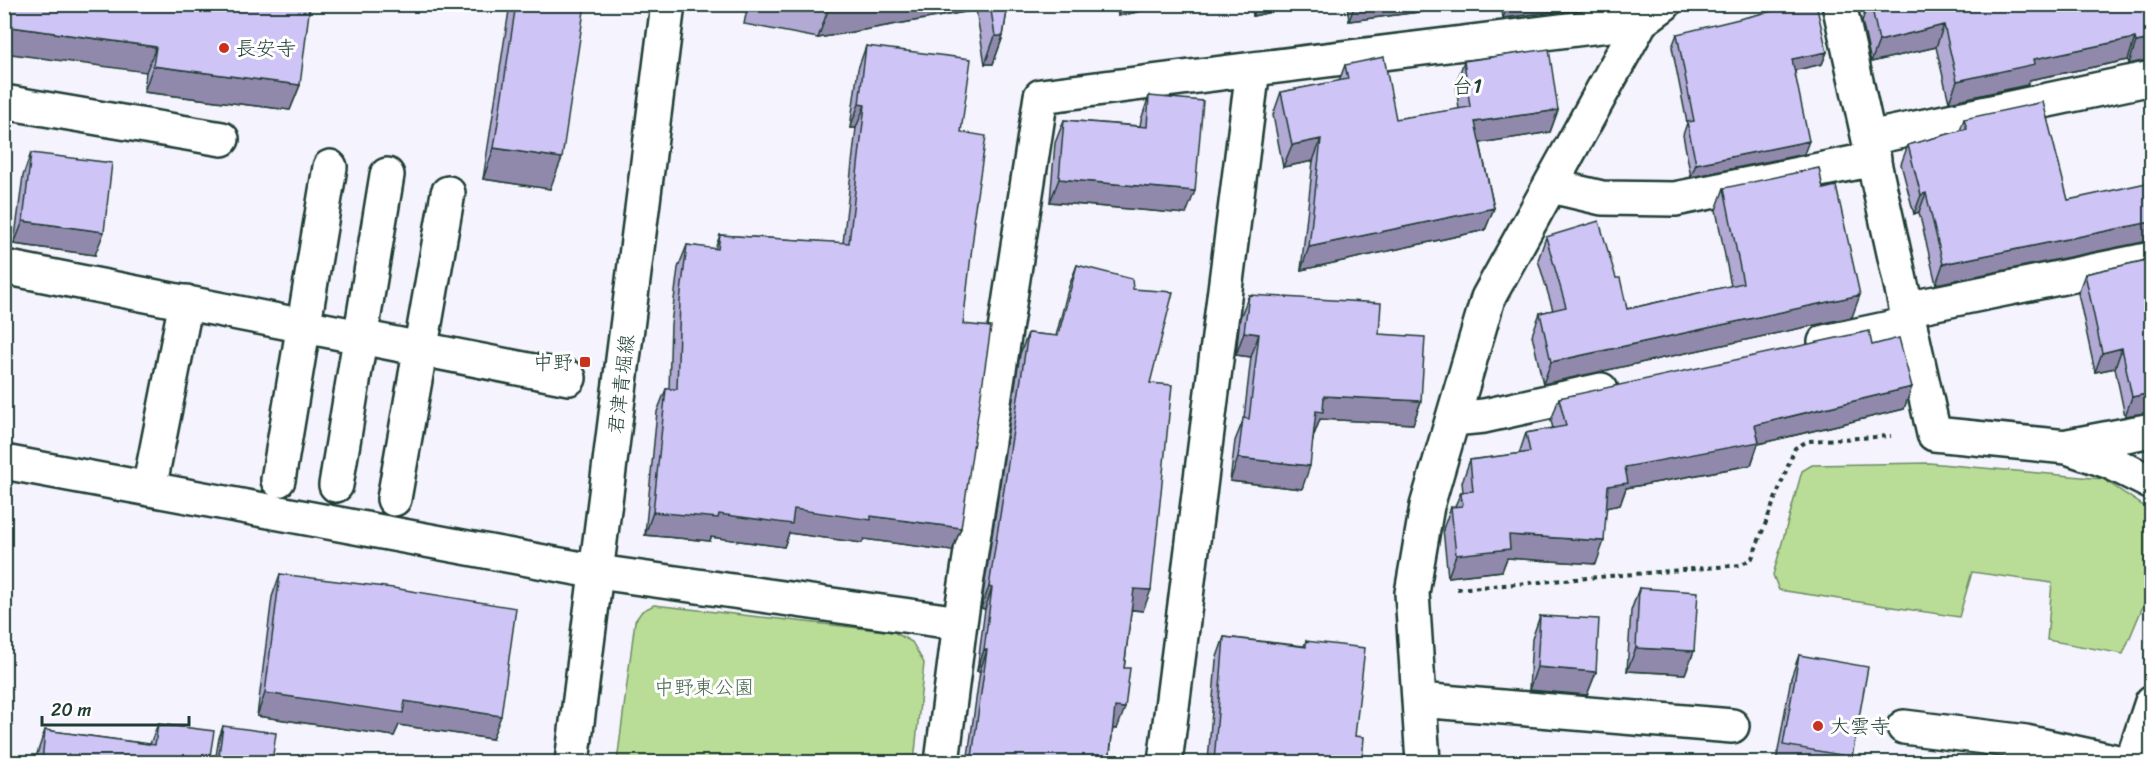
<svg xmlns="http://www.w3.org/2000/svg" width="2156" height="767" font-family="Sriracha,'Klee One',sans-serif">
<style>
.green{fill:#b9dc96;stroke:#6c8c65;stroke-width:1.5}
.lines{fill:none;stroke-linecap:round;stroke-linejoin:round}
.minor-casing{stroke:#1f3d34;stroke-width:38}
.major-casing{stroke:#1f3d34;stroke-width:38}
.path{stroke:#1f3d34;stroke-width:4;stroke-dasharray:4.5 4.5;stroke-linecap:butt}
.minor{stroke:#fff;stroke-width:33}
.major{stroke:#fff;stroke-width:33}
.wall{fill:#b2a9d4;stroke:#1f3d34;stroke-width:1.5}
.shaded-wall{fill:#9189ac;stroke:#1f3d34;stroke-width:1.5}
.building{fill:#cfc4f6;stroke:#1f3d34;stroke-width:1.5}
.poi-dot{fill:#c8321e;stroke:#fff;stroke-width:2}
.labels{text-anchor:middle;stroke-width:6;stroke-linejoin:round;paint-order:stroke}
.poi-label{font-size:20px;fill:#1f3d34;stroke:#fff;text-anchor:start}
.street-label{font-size:20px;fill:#1f3d34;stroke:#fff}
.park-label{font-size:20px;fill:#46654c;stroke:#fff}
.neighbourhood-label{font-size:21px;fill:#1f3d34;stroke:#fff}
</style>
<rect width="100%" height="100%" fill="#f5f3fd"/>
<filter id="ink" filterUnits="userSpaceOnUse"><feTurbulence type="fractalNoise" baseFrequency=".0167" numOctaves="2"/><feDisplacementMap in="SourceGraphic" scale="12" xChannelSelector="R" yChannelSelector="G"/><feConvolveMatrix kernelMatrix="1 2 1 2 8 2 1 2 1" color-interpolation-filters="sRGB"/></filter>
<g filter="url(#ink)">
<!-- green -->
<path class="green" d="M1929 463 2103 479 2151 511V587L2123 654 2047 640 2052 583 1972 572 1959 617 1779 590 1773 575 1802 471 1812 465Z
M654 605 894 632 912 642 924 663 914 762H617L635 621 642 611Z"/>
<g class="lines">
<defs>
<path id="minor" d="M1839 4 1934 434 2067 447 2110 462 2152 483
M4 102 222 139
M1869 138 2152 78
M1551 186 1602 198 1675 199 1874 159
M4 267 569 378
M1906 309 2152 259
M1825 342 1909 324
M1453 419 1484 416 1601 390
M2068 446 2152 430
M4 462 598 572 960 623
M278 480 330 167
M336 485 387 175
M149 489 186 302
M394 499 448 193
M1419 700 1732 726
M1904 727 2026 742 2118 762
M942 762 960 623 1041 96 1253 69
M1165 762 1253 69 1641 21 1664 4
M1423 762 1412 593 1427 506 1488 298 1641 21
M2132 762 2152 702"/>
<path id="major" d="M572 762 668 4"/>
</defs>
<!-- minor casing -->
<use href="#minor" class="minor-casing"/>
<!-- major casing -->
<use href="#major" class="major-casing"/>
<!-- path -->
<path class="path" d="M1457 589 1741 565 1752 558 1795 448 1808 441 1891 436"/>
<!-- minor -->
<use href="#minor" class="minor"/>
<!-- major -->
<use href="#major" class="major"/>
</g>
<!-- wall -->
<path class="wall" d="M4 4 300 85 290 110 144 92 146 72Z
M510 4H585L550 189 483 179Z
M748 4H1008L1003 36 993 64H985L976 10 818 38 744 24Z
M1116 4H1174L1118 16Z
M1251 4H1308L1253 16Z
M1347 4H1481L1349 21Z
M1501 4H1571L1569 10 1503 18Z
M1868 4H2151V59L2129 64 2128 60 2029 80 2027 85 1949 102 1936 47 1871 62 1862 21Z
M1677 34 1827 52 1822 64 1795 70 1804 154 1691 177 1683 135 1687 123 1672 47Z
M866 46 961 132 973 221 963 324 961 528 952 551 864 539 862 543 789 533 784 547 711 537 710 541 645 535 657 412 666 389H669L671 324 678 268 687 245 715 249 720 235 843 243 856 128H850L858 69Z
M1464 61 1558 110 1550 132 1480 143 1494 208 1485 230 1301 270 1313 161 1283 167 1273 115 1281 92 1339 81 1345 65 1396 119 1459 109 1456 84Z
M1149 96 1186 214 1050 202 1055 143 1064 120 1140 126 1141 120Z
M1964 119 2068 200 2148 241 1936 284 1919 212 1914 214 1901 164 1908 145 1960 131Z
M31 153 95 255 14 244 23 176Z
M1724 188 1823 189 1852 317 1543 384 1532 335 1540 313 1553 310 1538 260 1546 237 1616 278 1627 309 1731 286 1716 210Z
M2151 259V412L2125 416 2115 368 2095 372 2078 293 2085 274Z
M1077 265 1133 289 1150 383 1143 611 1131 610 1117 729 1113 728 1109 762H960L963 755 968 756 980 671H977L985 609 981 608 1020 354 1028 333 1056 336 1069 286Z
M1249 295 1379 334 1421 401 1413 424 1320 419 1314 435 1302 489 1230 481 1235 441 1244 418 1251 357 1236 355 1240 318Z
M1872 345 1904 409 1758 444 1751 465 1626 488 1620 505 1607 507 1596 564 1507 558 1502 571 1448 577 1443 529 1451 507 1455 506 1461 492H1463L1462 482 1470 460 1519 454 1526 433 1553 428 1551 421 1559 398Z
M280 574 492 739 399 725 394 736 257 716 272 597Z
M1639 588 1694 651 1685 674 1627 671 1631 611Z
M1540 616 1596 672 1587 695 1529 690 1532 639Z
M1224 637 1304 646 1306 641 1355 736 1362 762H1208L1216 660Z
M1799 655 1852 757 1850 762H1776L1791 678Z
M158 724 209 762H36L37 754 45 730 150 744Z
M223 726 272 762H215L219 738Z"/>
<!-- shaded-wall -->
<path class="shaded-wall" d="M860 4H978L976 10 818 38 828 10Z
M1123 4H1174L1118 16Z
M1257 4H1308L1253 16Z
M1355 4H1481L1349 21Z
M1508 4H1571L1569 10 1503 18Z
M1944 25 1936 47 1871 62 1879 41Z
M4 26 156 47 146 72 4 53Z
M995 36H1003L993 64H985Z
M2135 38 2128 60 2029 80 2027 85 1949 102 1957 81 2034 59Z
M2151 39V59L2129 64 2136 42Z
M1827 52 1822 64 1788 72 1792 59Z
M153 66 300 85 290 110 144 92Z
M859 104 865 105 856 128H850Z
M1558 110 1550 132 1467 145 1475 122Z
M1321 139 1313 161 1283 167 1292 145Z
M1809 141 1804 154 1691 177 1696 164Z
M494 148 562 158 550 189 483 179Z
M1059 179 1195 191 1186 214 1050 202Z
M1926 193 1919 212 1914 214 1921 195Z
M1494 208 1485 230 1301 270 1309 247Z
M23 221 104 232 95 255 14 244Z
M2151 222V241H2148L1936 284 1943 264Z
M1860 295 1852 317 1543 384 1551 362Z
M1244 332 1259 334 1251 357 1236 355Z
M2122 348 2115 368 2095 372 2102 353Z
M1912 387 1904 409 1758 444 1751 465 1626 488 1620 505 1600 509 1608 486 1625 467 1755 425Z
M2151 393V412L2125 416 2132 397Z
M1324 396 1421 401 1413 424 1320 419 1314 435 1308 434 1316 411Z
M1238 458 1310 466 1302 489 1230 481Z
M794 509 871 516 961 528 952 551 864 539 862 543 789 533 784 547 711 537 710 541 645 535 653 512 719 514Z
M1509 535 1604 541 1596 564 1507 558 1502 571 1448 577 1456 555Z
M989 587 992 588 985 609 981 608Z
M1134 589 1151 590 1143 611 1127 609Z
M1636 648 1694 651 1685 674 1627 671Z
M984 650H987L980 671H977Z
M1537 667 1596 672 1587 695 1529 690Z
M265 693 405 701 501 716 492 739 399 725 394 736 257 716Z
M1115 707 1125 708 1117 729 1107 728Z"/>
<!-- building -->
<path class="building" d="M4 4H310L300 85 153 66 156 47 4 26Z
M516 4H585L562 158 494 148Z
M798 4H860L828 10Z
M990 4H1008L1003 36H995Z
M1801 4H1816L1827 52 1792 59 1809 141 1696 164 1687 122 1694 121 1677 34Z
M1871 4H2151V39L2136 42 2135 38 2034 59 2035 64 1957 81 1944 25 1879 41Z
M866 46 971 59 961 132 986 136 973 221H975L963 324 991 327 961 528 871 516V520L794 509 792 524 719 514 718 518 653 512 666 389H677L680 301 687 245 718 249 720 235 849 243 865 105 859 104Z
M1549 49 1558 110 1475 122 1494 208 1309 247 1321 139 1292 145 1281 92 1348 79 1345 65 1384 57 1396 119 1470 107 1464 61Z
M1149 96 1203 101 1195 191 1059 179 1064 120 1147 127Z
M2043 102 2068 200 2151 182V222L1943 264 1926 193 1921 195 1908 145 1967 129 1964 119Z
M31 153 112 163 104 232 23 221Z
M1819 168 1823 189 1836 186 1860 295 1551 362 1540 313 1566 307 1546 237 1599 221 1616 278H1620L1627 309 1743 283 1724 188Z
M2151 259V393L2132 397 2122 348 2102 353 2085 274Z
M1077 265 1132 279 1133 289 1173 292 1150 383 1172 385 1151 590 1134 589 1124 668H1130L1125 708 1115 707 1109 762H962L963 755 972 757 987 650H984L992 588 989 587 1028 333 1058 336Z
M1249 295 1381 303 1379 334 1425 337 1421 401 1324 396 1323 412 1316 411 1310 466 1238 458 1243 418 1249 419 1259 334 1244 332Z
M1869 331 1872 345 1899 338 1912 387 1755 425 1759 442 1625 467 1628 483 1608 486 1604 541 1509 535 1510 549 1456 555 1451 507 1462 506 1461 492 1473 491 1470 460 1530 452 1526 433 1566 426 1559 398Z
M280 574 393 588 516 608 501 716 405 701 403 713 265 693Z
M1639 588 1698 592 1694 651 1636 648Z
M1540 616 1599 619 1596 672 1537 667Z
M1224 637 1306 647V641L1365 648 1355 736 1364 737 1362 762H1214Z
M1799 655 1868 667 1852 757 1783 745Z
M158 724 214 731 209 762H42L45 730 155 745Z
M223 726 276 733 272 762H218Z"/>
</g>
<!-- markers -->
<g class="poi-dot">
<circle cx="224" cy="48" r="6"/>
<rect x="579" y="356" width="12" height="12" rx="3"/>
<circle cx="1818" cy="726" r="6"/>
</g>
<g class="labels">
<!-- poi labels -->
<g class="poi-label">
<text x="236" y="55">長安寺</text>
<text x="573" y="369" text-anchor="end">中野</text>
<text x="1830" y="733">大雲寺</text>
</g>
<!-- street labels -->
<g class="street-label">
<text transform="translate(621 384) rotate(-83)" y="7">君津青堀線</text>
</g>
<!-- park labels -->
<g class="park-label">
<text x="704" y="694">中野東公園</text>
</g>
<!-- neighbourhood labels -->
<g class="neighbourhood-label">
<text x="1467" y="93">台1</text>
</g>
</g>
<!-- margin -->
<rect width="2156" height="767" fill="none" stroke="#fff" stroke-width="24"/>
<rect x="12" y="12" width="2132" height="743" fill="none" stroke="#1f3d34" stroke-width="2" filter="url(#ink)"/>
<!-- scale -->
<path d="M42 716v9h147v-9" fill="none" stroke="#1f3d34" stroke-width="3"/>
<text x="51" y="716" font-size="18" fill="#1f3d34" stroke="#ffffff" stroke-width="4.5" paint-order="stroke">20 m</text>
</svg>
